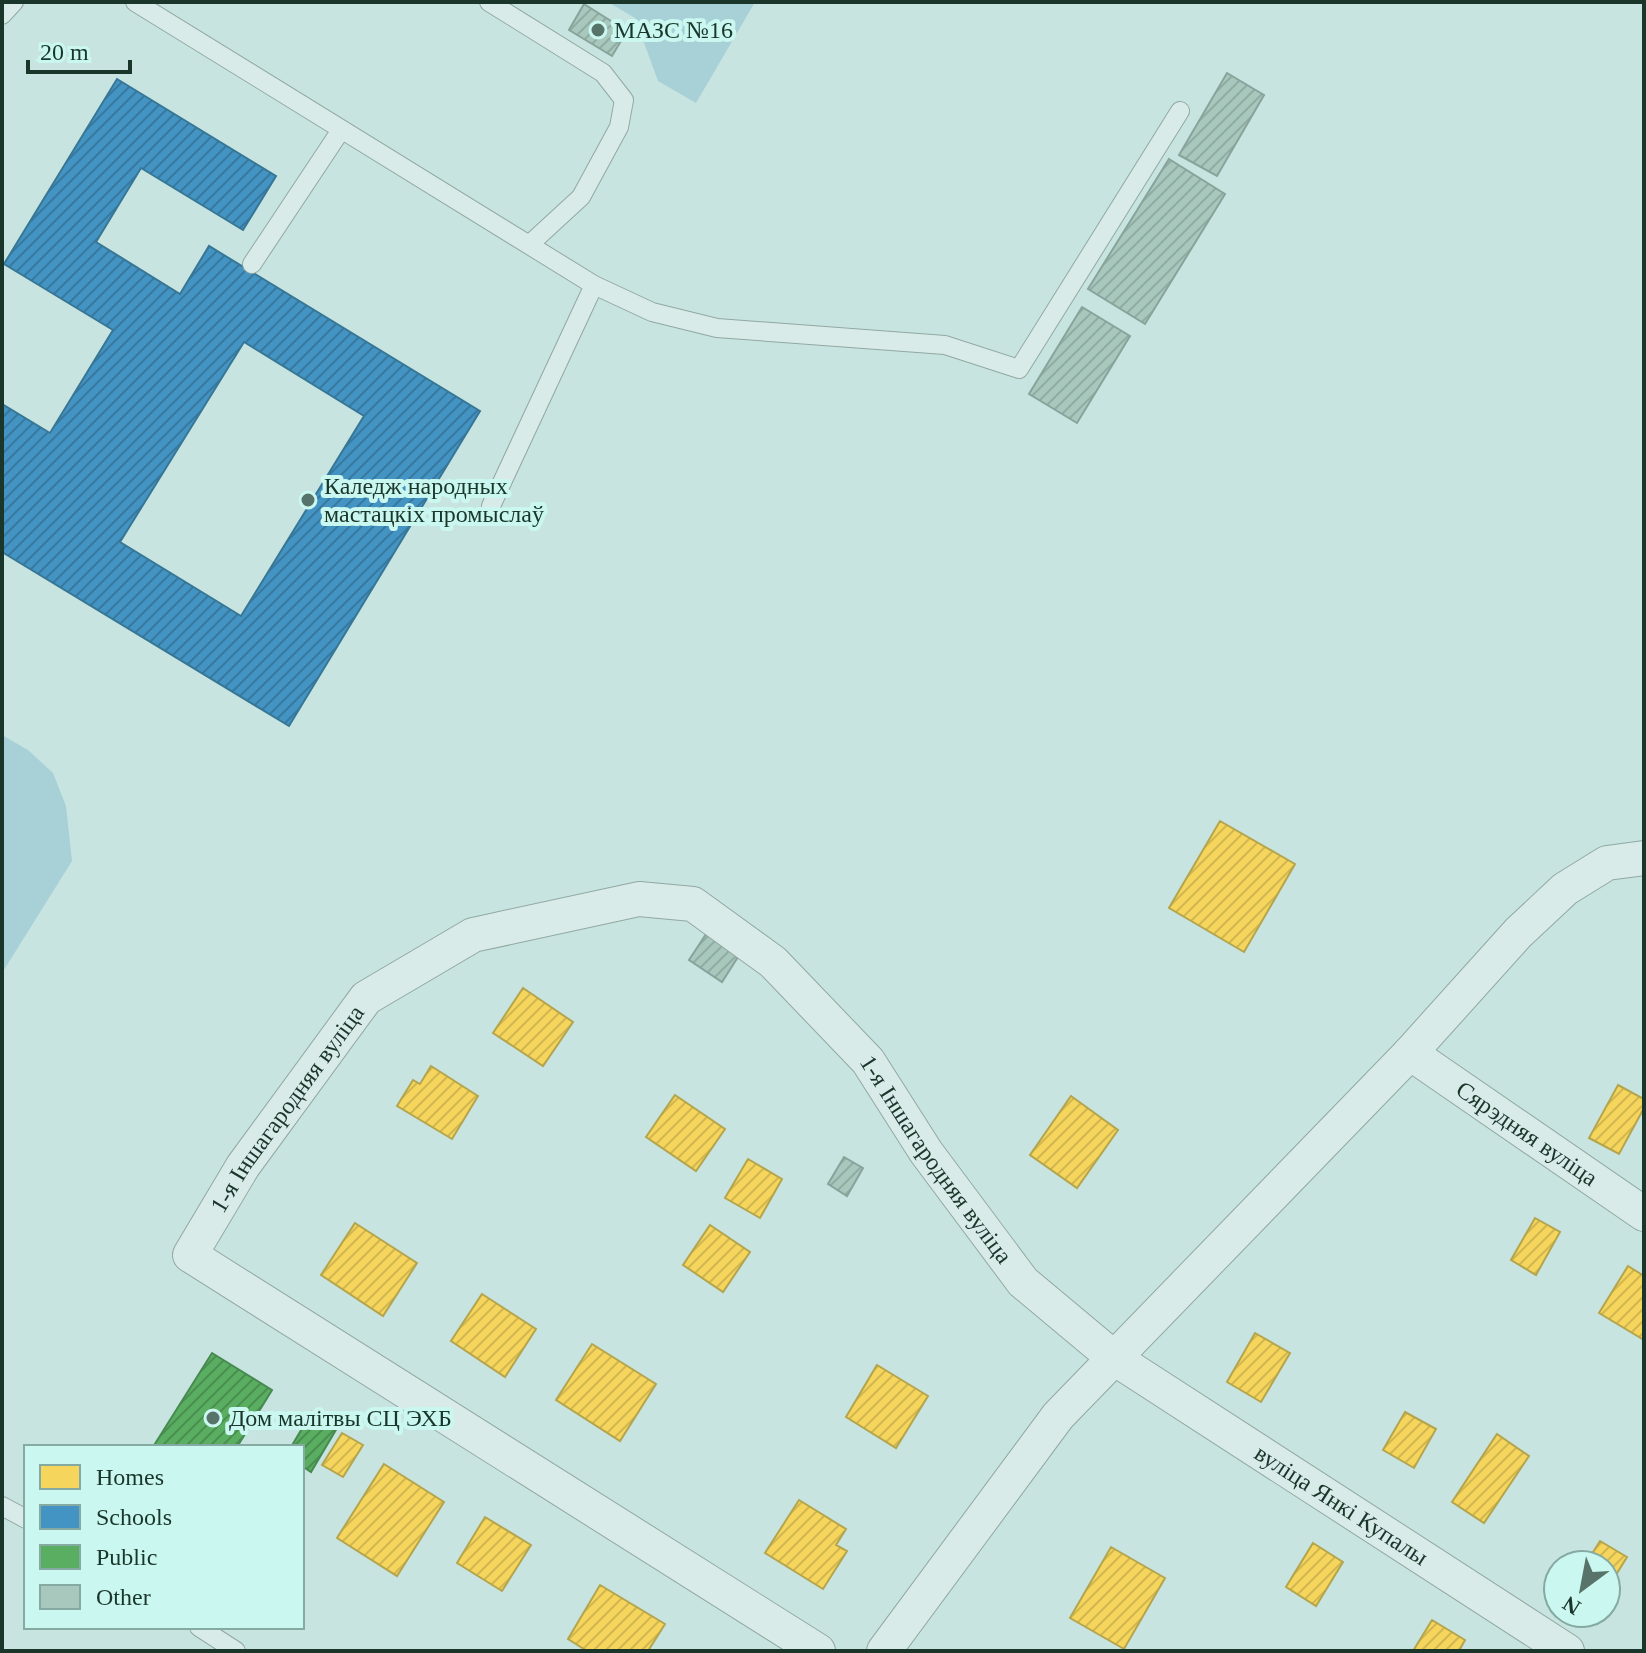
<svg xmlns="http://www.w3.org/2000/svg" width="1646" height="1653" font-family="'Times New Roman',serif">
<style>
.grass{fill:#a8d0d7}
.homes{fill:url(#homes-hatch);stroke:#b4a54d;stroke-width:2}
.schools{fill:url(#schools-hatch);stroke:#377795;stroke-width:2;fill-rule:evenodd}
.public{fill:url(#public-hatch);stroke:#478a51;stroke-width:2}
.building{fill:url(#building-hatch);stroke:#87a39a;stroke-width:2}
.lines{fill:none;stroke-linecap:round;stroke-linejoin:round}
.lane-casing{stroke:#91a8a3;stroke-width:20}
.street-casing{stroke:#91a8a3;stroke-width:36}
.lane{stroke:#d9ebe8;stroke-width:18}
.street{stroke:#d9ebe8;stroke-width:34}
.poi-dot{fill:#57736a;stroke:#caf8f1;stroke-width:3}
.labels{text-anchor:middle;stroke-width:8;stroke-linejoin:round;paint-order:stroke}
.poi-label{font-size:24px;fill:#1a362b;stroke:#caf8f1;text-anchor:start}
.street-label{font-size:24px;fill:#1a362b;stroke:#caf8f1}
</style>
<defs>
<pattern id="homes-hatch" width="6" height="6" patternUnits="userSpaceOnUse" patternTransform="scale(2)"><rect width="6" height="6" fill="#f6d55c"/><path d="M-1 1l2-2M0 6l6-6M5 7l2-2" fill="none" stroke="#d2b750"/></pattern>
<pattern id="schools-hatch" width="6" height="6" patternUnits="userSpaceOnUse" patternTransform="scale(2)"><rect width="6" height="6" fill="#4393c3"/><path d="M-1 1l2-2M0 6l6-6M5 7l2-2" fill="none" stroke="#37799f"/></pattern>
<pattern id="public-hatch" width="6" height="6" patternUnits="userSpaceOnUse" patternTransform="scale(2)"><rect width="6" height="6" fill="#5aae61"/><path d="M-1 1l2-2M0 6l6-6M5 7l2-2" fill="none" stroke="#4a8e50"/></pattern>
<pattern id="building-hatch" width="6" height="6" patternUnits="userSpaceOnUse" patternTransform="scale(2)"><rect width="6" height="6" fill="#a8c8bd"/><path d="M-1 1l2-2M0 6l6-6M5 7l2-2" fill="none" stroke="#90aca3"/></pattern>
</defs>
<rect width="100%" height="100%" fill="#c7e4e0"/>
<!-- grass -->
<path class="grass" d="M608 2H755L696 103 658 81 635 18Z
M2 735 28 750 53 773 66 806 72 861 2 973Z"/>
<!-- homes -->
<path class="homes" d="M1220 821 1295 864 1244 952 1169 908Z
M523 988 573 1022 543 1066 493 1033Z
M431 1066 478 1096 452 1139 397 1106 413 1080 420 1084Z
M1618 1085 1644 1099V1108L1619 1154 1589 1138Z
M675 1095 725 1129 696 1171 646 1137Z
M1071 1096 1118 1130 1077 1188 1030 1155Z
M748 1159 782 1179 760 1218 725 1198Z
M1535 1218 1560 1232 1536 1275 1511 1260Z
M355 1223 417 1263 383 1316 321 1275Z
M710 1225 750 1252 723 1292 683 1265Z
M1628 1266 1644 1276V1340L1599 1313Z
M482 1294 536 1329 505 1377 451 1341Z
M1255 1333 1290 1353 1261 1402 1227 1382Z
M592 1344 656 1384 620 1441 556 1400Z
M877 1365 928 1396 896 1448 846 1417Z
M1405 1412 1436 1429 1414 1468 1383 1450Z
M342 1433 363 1445 343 1477 322 1465Z
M1497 1434 1529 1456 1484 1523 1452 1502Z
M384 1464 444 1502 397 1576 337 1538Z
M799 1500 846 1529 836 1545 847 1551 823 1589 765 1553Z
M485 1517 531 1545 502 1591 457 1563Z
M1600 1541 1627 1557 1606 1591V1565H1585Z
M1313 1543 1343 1562 1316 1606 1286 1587Z
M1111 1547 1165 1578 1124 1649 1070 1618Z
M600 1585 665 1624 648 1651H587L568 1639Z
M1432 1620 1465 1640 1459 1651H1413Z"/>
<!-- schools -->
<path class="schools" d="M117 79 276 176 243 230 141 168 96 242 180 294 209 246 480 411 289 726 2 552V404L50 433 113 330 4 264ZM244 342 364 416 241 616 120 542Z"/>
<!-- public -->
<path class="public" d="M212 1353 272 1390 237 1447H153Z
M312 1412 337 1428 311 1472 302 1466V1447H291Z"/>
<!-- building -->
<path class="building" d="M584 4 627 31 612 56 569 30Z
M1227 73 1264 95 1217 176 1179 155Z
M1169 159 1225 194 1145 324 1088 289Z
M1082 307 1130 336 1077 423 1029 394Z
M710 928 743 949 722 982 689 960Z
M844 1157 863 1168 847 1196 828 1184Z"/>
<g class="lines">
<defs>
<path id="lane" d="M135 2 594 285 652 312 717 328 945 345 1019 369 1180 111
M489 2 603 73 624 100 619 127 581 197 531 243
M2 15 14 2
M252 264 341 130
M491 506 594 285
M2 1506 26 1519
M199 1627 236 1651"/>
<g id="street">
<path id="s1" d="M1410 1053 1644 1214"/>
<path id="s2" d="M818 1651 190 1255 243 1166 366 998 473 935 639 899 693 904 773 962 868 1061 926 1152 1023 1282 1114 1358 1567 1651"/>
<path d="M884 1651 1058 1416 1410 1053 1518 933 1565 889 1607 863 1644 858"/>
</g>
</defs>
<!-- lane casing -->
<use href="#lane" class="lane-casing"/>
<!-- street casing -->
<use href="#street" class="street-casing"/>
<!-- lane -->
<use href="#lane" class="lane"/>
<!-- street -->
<use href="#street" class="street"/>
</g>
<!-- markers -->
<g class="poi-dot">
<circle cx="598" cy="30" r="8"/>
<circle cx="308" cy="500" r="8"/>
<circle cx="213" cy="1418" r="8"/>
</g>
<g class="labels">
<!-- poi labels -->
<g class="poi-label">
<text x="614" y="38">МАЗС №16</text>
<text x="324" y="494">Каледж народных<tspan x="324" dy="28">мастацкіх промыслаў</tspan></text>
<text x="229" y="1426">Дом малітвы СЦ ЭХБ</text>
</g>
<!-- street labels -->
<g class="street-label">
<text dy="8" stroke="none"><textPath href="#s2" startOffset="918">1-я Іншагародняя вуліца</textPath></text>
<text dy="8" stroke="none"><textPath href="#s1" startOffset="142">Сярэдняя вуліца</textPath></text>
<text dy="8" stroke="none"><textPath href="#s2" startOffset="1758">1-я Іншагародняя вуліца</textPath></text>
<text dy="8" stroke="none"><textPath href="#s2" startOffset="2298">вуліца Янкі Купалы</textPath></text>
</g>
</g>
<!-- border -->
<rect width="1646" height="1653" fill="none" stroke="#1a362b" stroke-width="8"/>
<!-- legend -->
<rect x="24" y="1445" width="280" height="184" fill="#caf8f1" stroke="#84aaa2" stroke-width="2"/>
<rect x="40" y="1465" width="40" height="24" fill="#f6d55c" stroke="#84aaa2" stroke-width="2"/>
<text x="96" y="1485" font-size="24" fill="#1a362b">Homes</text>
<rect x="40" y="1505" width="40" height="24" fill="#4393c3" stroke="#84aaa2" stroke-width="2"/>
<text x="96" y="1525" font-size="24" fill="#1a362b">Schools</text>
<rect x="40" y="1545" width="40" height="24" fill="#5aae61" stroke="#84aaa2" stroke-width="2"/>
<text x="96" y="1565" font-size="24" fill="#1a362b">Public</text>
<rect x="40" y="1585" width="40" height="24" fill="#a8c8bd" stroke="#84aaa2" stroke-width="2"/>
<text x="96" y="1605" font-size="24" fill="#1a362b">Other</text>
<!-- north arrow -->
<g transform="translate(1582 1589) rotate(212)"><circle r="38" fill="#caf8f1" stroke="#84aaa2" stroke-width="2"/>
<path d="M0-6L14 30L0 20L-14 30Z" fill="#57736a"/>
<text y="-12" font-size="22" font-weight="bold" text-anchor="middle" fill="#1a362b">N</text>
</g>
<!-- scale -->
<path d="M28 60v12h102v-12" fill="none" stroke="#1a362b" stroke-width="4"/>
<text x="40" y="60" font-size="24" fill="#1a362b" stroke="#caf8f1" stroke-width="6" paint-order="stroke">20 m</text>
</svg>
